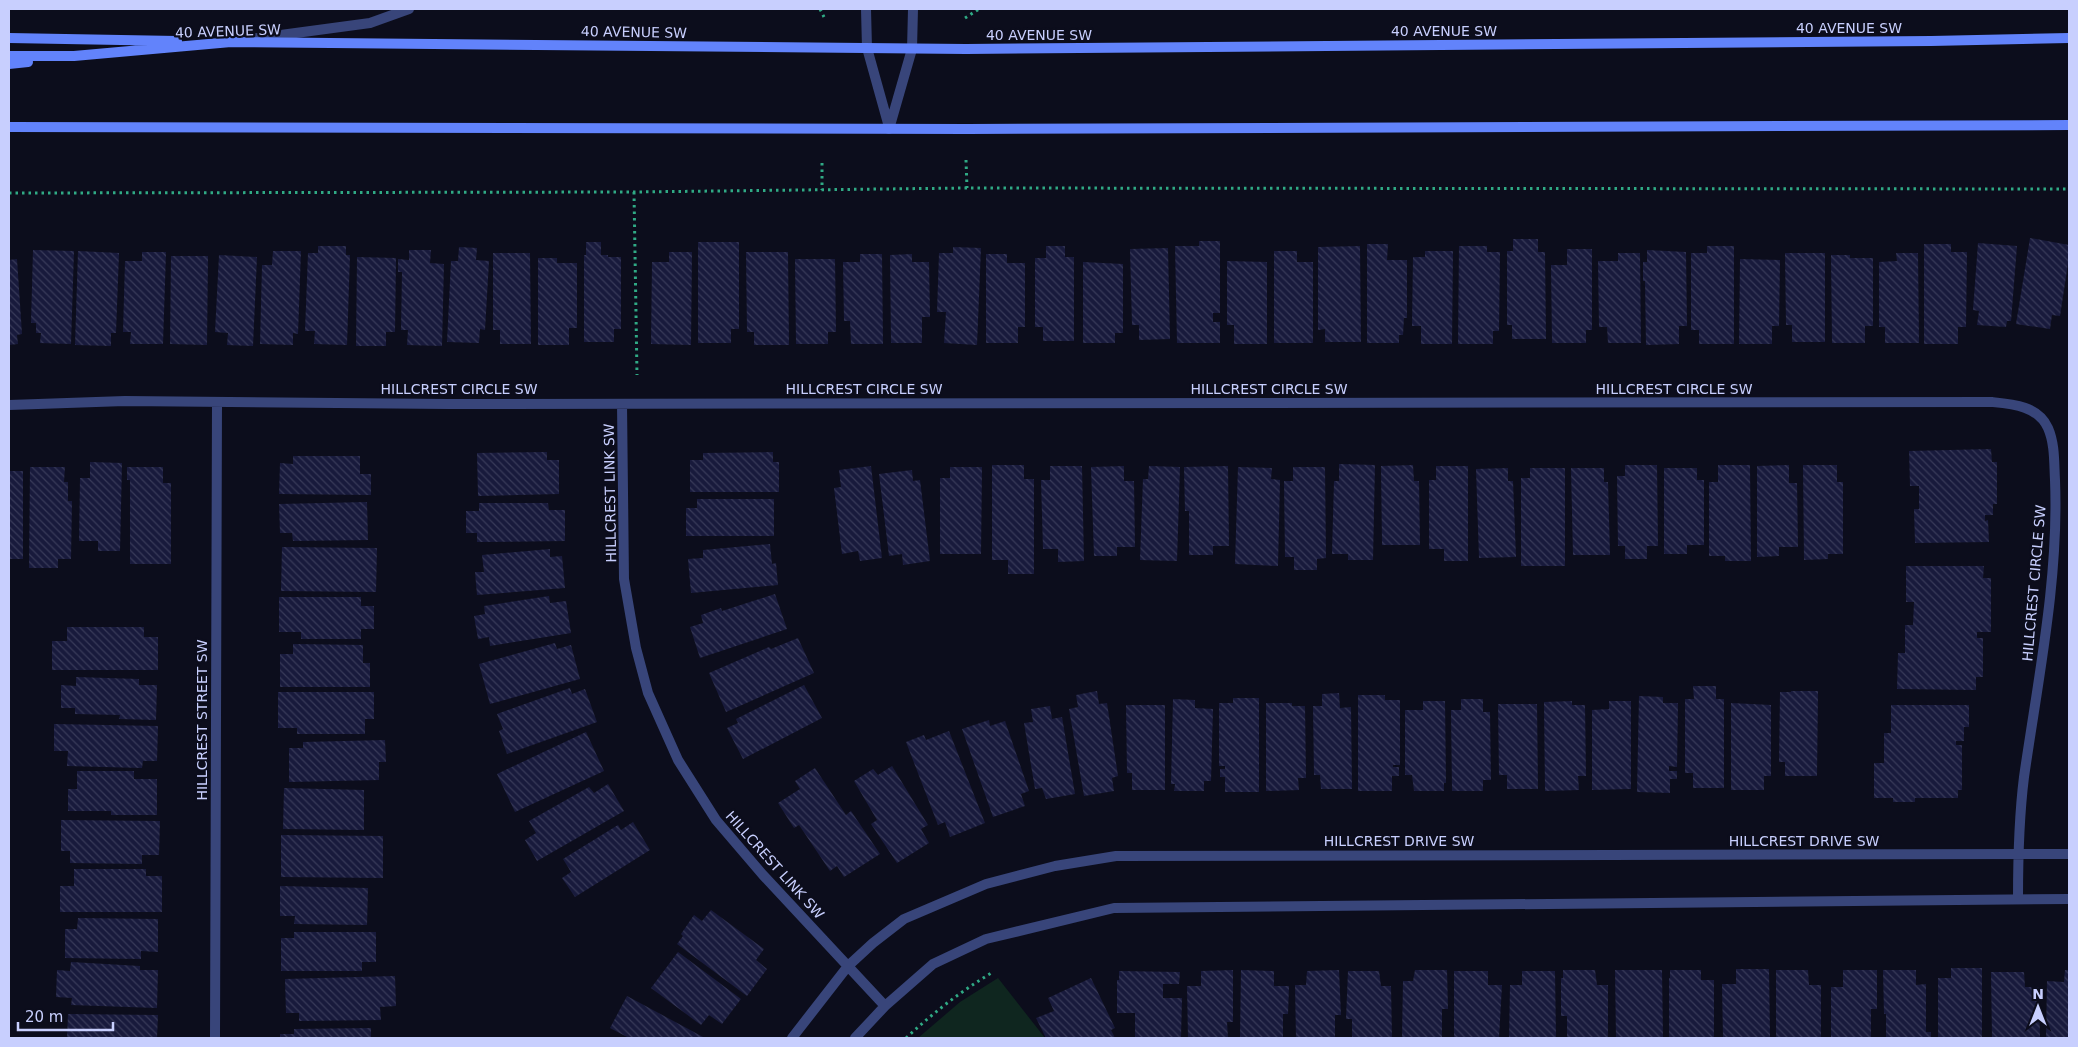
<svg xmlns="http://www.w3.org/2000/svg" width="2078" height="1047" font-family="'DejaVu Sans',sans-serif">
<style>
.green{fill:#0f261f}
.building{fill:url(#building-back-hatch)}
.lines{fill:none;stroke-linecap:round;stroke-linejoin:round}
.path{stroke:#30aa85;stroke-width:3;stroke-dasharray:2.5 4;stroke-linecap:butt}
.service{stroke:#38457a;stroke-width:10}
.minor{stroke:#38457a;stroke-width:10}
.tertiary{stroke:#38457a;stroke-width:10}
.secondary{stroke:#6283fb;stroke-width:10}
.labels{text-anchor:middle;stroke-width:4.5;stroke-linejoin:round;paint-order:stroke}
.street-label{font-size:14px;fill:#c8cffe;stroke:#0c0d1c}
</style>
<defs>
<pattern id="building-back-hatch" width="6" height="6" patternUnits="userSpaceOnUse" patternTransform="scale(1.25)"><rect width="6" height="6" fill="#181a3c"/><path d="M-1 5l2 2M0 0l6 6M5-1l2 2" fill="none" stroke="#383a59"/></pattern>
</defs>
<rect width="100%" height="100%" fill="#0c0d1c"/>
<!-- green -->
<path class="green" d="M998 978 1045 1038H918L960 1002Z"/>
<!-- building -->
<path class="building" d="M2030 238 2069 245V257L2060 316 2052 315 2050 329 2016 324Z
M1513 239H1538V252H1545L1546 339H1512V325H1507V251H1513Z
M1199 241H1220V313H1213V322H1220V343H1177L1175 246H1199Z
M586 242H601V255H608V257H621V329H614V342H584V255H586Z
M698 242H739V329H731V343H698Z
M1978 243 2017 246 2011 321H2007L2006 327 1977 325 1979 311 1973 310Z
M1367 244H1388L1387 260H1407V318H1404L1403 335H1399V343H1367Z
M1924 244H1951V252H1967L1966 327H1958V344H1924Z
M318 246H346V255H350L347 345 314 344 315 331H305L308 253H318Z
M1046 246H1065V257H1074V341H1043V327H1035V258H1046Z
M1360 246 1361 342H1325V329L1318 330V247Z
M1459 246H1487V252H1500L1499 331H1493V344H1458Z
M1707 246H1734V344H1699V330H1691V253H1707Z
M459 247 477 248 476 260 489 261 485 330 480 329 479 343 447 342 451 261H458Z
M953 247 981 248 977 345 944 343 946 312H937L939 253H953Z
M1168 248 1170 339 1139 340V325H1132L1130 249Z
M1567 249H1592V330H1586V343H1552L1551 265H1567Z
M33 250 74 251 71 344 40 343 41 333H36V323H31Z
M409 250H431L430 263 444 264 442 346 407 345 408 330H401L402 272H398V259L409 260Z
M1647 250 1686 252 1687 326H1679V344L1646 345 1645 281H1643V262H1647Z
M78 251 119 253 116 333H111V346L75 345Z
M273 251H301L298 334 293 333V345L260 344 262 265H272Z
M1274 251H1297V262H1313V343H1274Z
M1425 251H1453L1452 344H1421V326H1412L1413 257H1425Z
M142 252H166L163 344H130L131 332H123L125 261H142Z
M669 252H692L691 345 651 344 652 262H669Z
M746 252H788L789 345H754V332H747Z
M493 253H530L531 344H500V330H493Z
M1618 253H1640L1641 343H1608L1607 327H1599L1598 261H1618Z
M1785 253H1825V342H1792V325H1786Z
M1896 253H1918L1919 343H1885V327H1879V262L1897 261Z
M860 254H882L883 344H851L850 321H844L843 262H860Z
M912 254V262H929L930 317H922V343H891L890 255Z
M986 254H1007V263H1025V327H1018V343H986Z
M219 255 257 257 253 346 227 345 228 333 215 332Z
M1831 255H1850V258H1873V326H1865V343H1832Z
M171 256H208L207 345 170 344Z
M357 257 396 258 395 332H386V346H356Z
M538 258H557V263H577V328H569V345H538Z
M17 259 22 334 17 335 18 344 9 345V260Z
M795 259H835L836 332H828V344H796Z
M1740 259 1780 260 1779 326H1772V344H1739Z
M1227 261 1267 262V344H1234V325H1227Z
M1083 262 1123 264V333H1115V343H1083Z
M1991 449 1992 462H1997V504H1993V515H1985V521L1988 520 1989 542 1915 543 1914 509H1919V486H1910L1909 451Z
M547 452V460H559V494L478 496 477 453Z
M773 452V462H779V492H690V460H703V453Z
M293 456H360V474H371V495L279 494 280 463 293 464Z
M90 462 122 463 120 551H98V541H79L80 478H90Z
M1339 464 1375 465 1373 560H1348V554H1332L1334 481H1339Z
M992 465H1024V479H1034V574H1008V560H992Z
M1413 465 1414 481H1419L1420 545H1382L1381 466Z
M1625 465H1657L1658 546H1647V559H1625V546H1618L1617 476H1625Z
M1718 465H1750L1751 561H1725V556H1709V482H1718Z
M1789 465V483H1797L1798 547H1779V556L1757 557V466Z
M1803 465H1837V482H1843V554H1828V559L1804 560Z
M871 466 882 558 860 561 858 551 842 554 834 488 841 487 839 470Z
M1050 466H1082L1084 561 1058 562V549H1043L1041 480H1050Z
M1124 466V481H1134L1135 547H1117V556H1094L1091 467Z
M1149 466 1180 467 1177 561 1140 560 1143 479H1148Z
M1228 466 1229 546H1213V555H1189V511H1185L1184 467Z
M1436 466H1468V561H1444V549H1429V480H1436Z
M30 467H65L64 482H68V501H72L71 559H58V568H29Z
M127 467H163V483H171V564H130V480H127Z
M950 467H982L981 554H940V478H950Z
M1238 467 1272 468 1271 479 1280 480 1278 566 1235 564Z
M1293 467H1325L1326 558 1317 559V570H1294V557H1285L1284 481H1293Z
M1508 468V481H1513L1516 557 1479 558 1476 469Z
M1530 468H1565V566H1521V478H1530Z
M1571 468H1604V482H1608L1610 555H1573Z
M1664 468H1697V480H1704V545H1687V554H1664Z
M912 470 913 481 920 480 930 561 903 565 902 554 889 556 879 474Z
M9 471H23V559H9Z
M697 499H774V536H686V508H697Z
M367 502 368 540 293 541 292 533H280L279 504Z
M479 503H548L549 510H565V541L477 542V533H466V511H479Z
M770 544 772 564 776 563 778 585 691 593 688 559 703 558V550Z
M282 547 377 548 376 592 281 591Z
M550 549V557L562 556 565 588 477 595 475 572H484L482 555Z
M1906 566H1984L1983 578H1991V632H1977V638H1983V677H1976V690L1897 689 1898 653H1905V625H1913L1914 602H1906Z
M775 594 787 629 700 658 690 627 703 623 701 615 721 608 722 611Z
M549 596 550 603 566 601 571 633 490 646 489 637 478 639 474 616 485 614 484 606Z
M279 597H361V606H374V629H361V639H301V632H279Z
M67 627H144V637H158V670H52V641H67Z
M798 638 814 673 726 712 709 673 769 647 771 649Z
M555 643 557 649 571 645 580 679 490 704 479 664Z
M293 644 363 645V663H370V687H280V654H293Z
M76 677 139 679V685H157L156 720 119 719 120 715 75 714V708H61V685L76 686Z
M804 685 822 718 743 759 727 728 738 723 736 719Z
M1693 686H1716V699H1724V788H1693V773H1685V699H1694Z
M570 688 572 694 585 689 597 722 507 754 499 731 503 729 497 714Z
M1097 691 1099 704 1107 703 1118 776 1112 778 1114 791 1084 796 1069 709 1078 707 1076 695Z
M1791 691H1818L1817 776H1785V762H1779L1780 692H1791Z
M278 692H374V719H365V734H297V728H278Z
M1339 693 1340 708 1351 707 1352 789H1321L1320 775H1314L1313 706H1322V694Z
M1358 695H1385V700H1400V765H1393V767H1399V776H1392V791H1358Z
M1639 696 1663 697V703H1678L1677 767 1669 766V771H1677V779H1670V793L1637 792Z
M1233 698H1259V792H1225V777H1220V769H1225V766H1219V703H1233Z
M1173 699 1195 700V708L1213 709 1211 781H1204V791H1174L1175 784H1171Z
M1461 699H1483V712H1490L1491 780H1483V791H1452L1451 710H1461Z
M1423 701H1445L1446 783H1444V791H1414L1412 775H1405V710H1423Z
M1572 701V705H1585L1586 776H1578L1579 790 1545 791 1544 702Z
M1609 701H1631V789L1592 790V710L1609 709Z
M1266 703H1292V706H1305L1306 778H1298L1299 790 1266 791Z
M1731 703 1771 705V776H1764V790H1731Z
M1498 704H1537L1538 789H1507V775H1499Z
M1126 705H1165V790H1132V773H1127Z
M1891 705H1969V727H1964V741H1956V745H1962V790H1958V798H1915V802H1893V798H1874V763H1884V733H1891Z
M1050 706 1052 719 1062 717 1075 794 1046 799 1042 788 1035 789 1024 723 1033 722 1031 709Z
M989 720 990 726 1005 721 1029 791 1021 794 1025 806 993 817 962 729Z
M54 724 158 726 157 761H143L142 768 67 766 68 751H54Z
M949 731 985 823 950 837 945 822 938 825 906 742 924 735 926 740Z
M586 732 604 771 515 812 497 774Z
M385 740 386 762H379V780L289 782V748H303V742Z
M892 766 928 825 921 829 929 843 897 863 871 824 877 820 854 781 873 769 878 775Z
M815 768 846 815 851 811 880 854 844 877 837 866 830 871 799 825 794 828 778 803 800 789 795 781Z
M77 771H134V779H157V815H111V811H68V789H77Z
M608 784 624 811 537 861 525 840 536 833 529 821 589 787 594 793Z
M284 788 364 790V830L283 829Z
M61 820 160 821 159 855H142V864L70 863V851H61Z
M633 822 650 850 575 897 562 878 571 872 563 859 618 825 621 830Z
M281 835 383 836V878L281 877Z
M74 869H146V876H162V912H60V886H74Z
M280 886 368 888 367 925 294 924 295 916H280Z
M711 910 764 949 756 960 767 969 747 996 677 944 683 936 681 934 694 915 702 921Z
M78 918 158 919V952L141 951V959L65 958V929H77Z
M294 932H376V962H362V971H281V938H294Z
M678 952 741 999 722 1024 709 1015 701 1025 651 988Z
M71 962 140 966V970H158L157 1008 71 1005 72 998 56 997 57 970 70 971Z
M1951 968H1982V1038H1938V978H1951Z
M1736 969H1769L1770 1038H1723L1722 984H1736Z
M1233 970V1022H1227L1228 1038H1188L1187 986H1201V971Z
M1241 970 1274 971V986H1289L1288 1014H1283V1038H1240Z
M1339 970 1341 1015H1335V1038H1296L1295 985H1306L1307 971Z
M1415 970H1447L1448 1009H1442V1038H1402L1403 981H1413Z
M1563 970H1595L1597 985H1608V1038H1567V1016H1561V978H1563Z
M1615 970H1662L1663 1038H1616Z
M1670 970H1701V980H1714V1038H1669V978H1670Z
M1776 970H1808L1809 985H1821V1038H1776Z
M1843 970H1877V1009H1871V1038H1831V987H1843Z
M1883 970H1916V985L1926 984V1032H1931V1038H1886V1014H1884Z
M2065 970H2069V1038H2046L2047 981 2064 982Z
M1119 971 1180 972 1179 984H1163V998H1182L1181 1038H1135V1013H1117V980H1119Z
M1348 971H1379L1381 986H1391L1392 1038H1352V1019H1346Z
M1454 971H1488V985H1502L1499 1038H1454Z
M1522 971H1555L1556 1038H1509L1510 985H1522Z
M1991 972H2024L2025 987H2039L2040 1038H1992Z
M395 976 396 1006 380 1007 381 1020 299 1021V1013H286L285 979Z
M1091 978 1115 1028 1111 1030 1115 1038H1046L1036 1018 1054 1011 1048 998Z
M627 996 705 1038H629L610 1028Z
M68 1014 158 1015 157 1038H67Z
M371 1028V1038H280V1034H294V1029Z"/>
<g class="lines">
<!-- path -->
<path class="path" d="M820 9 824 17
M965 18 979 9
M966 160 967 188
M822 163V190
M634 192 637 375
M9 193 634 192 967 188 2069 189
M906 1038C933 1013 961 991 993 972"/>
<!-- service -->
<path class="service" d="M251 39 370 23 409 9"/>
<!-- minor -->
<path class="minor" d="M622 404 624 579 636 648 648 693 678 760 716 820 763 875 885 1006
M9 405 125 401 448 404 1992 402C2013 404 2038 406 2048 428 2055 444 2054 463 2055 480 2059 579 2038 679 2024 777 2019 817 2018 858 2018 898
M215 1038 217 402
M792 1038 848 966 873 943 904 919 986 884 1055 866 1116 856 2069 854
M855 1038 885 1006 933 964 986 939 1114 908 2069 899"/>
<!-- tertiary -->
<path class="tertiary" d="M866 9 867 48 889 127
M889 129 912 49 913 9"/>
<!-- secondary -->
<path class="secondary" d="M9 38 177 41
M9 56H74L231 42 966 49 1931 41 2069 38
M9 64 28 62
M9 127 968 129 2069 125"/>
</g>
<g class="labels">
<!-- street labels -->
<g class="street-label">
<text x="1849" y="33">40 AVENUE SW</text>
<text transform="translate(228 31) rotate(-2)" y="5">40 AVENUE SW</text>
<text x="1444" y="36">40 AVENUE SW</text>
<text transform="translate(634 32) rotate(1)" y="5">40 AVENUE SW</text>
<text x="1039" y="40">40 AVENUE SW</text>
<text x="459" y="394">HILLCREST CIRCLE SW</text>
<text x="864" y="394">HILLCREST CIRCLE SW</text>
<text x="1269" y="394">HILLCREST CIRCLE SW</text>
<text x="1674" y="394">HILLCREST CIRCLE SW</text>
<text transform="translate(610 493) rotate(-91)" y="5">HILLCREST LINK SW</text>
<text transform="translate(2034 583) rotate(-85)" y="5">HILLCREST CIRCLE SW</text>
<text transform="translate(202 720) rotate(-90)" y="5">HILLCREST STREET SW</text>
<text x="1399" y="846">HILLCREST DRIVE SW</text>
<text x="1804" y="846">HILLCREST DRIVE SW</text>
<text transform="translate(775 865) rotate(48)" y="5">HILLCREST LINK SW</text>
</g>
</g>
<!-- border -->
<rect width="2078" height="1047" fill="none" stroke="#c8cffe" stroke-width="20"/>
<!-- north arrow -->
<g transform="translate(2038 1007)" stroke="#0c0d1c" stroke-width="4" paint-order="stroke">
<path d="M0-4L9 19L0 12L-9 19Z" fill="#c8cffe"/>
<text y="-8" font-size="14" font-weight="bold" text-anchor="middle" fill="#c8cffe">N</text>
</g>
<!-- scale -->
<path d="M18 1022v8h95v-8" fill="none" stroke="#c8cffe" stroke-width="2.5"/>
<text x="25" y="1022" font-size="15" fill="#c8cffe" stroke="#0c0d1c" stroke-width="4" paint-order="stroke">20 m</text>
</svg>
